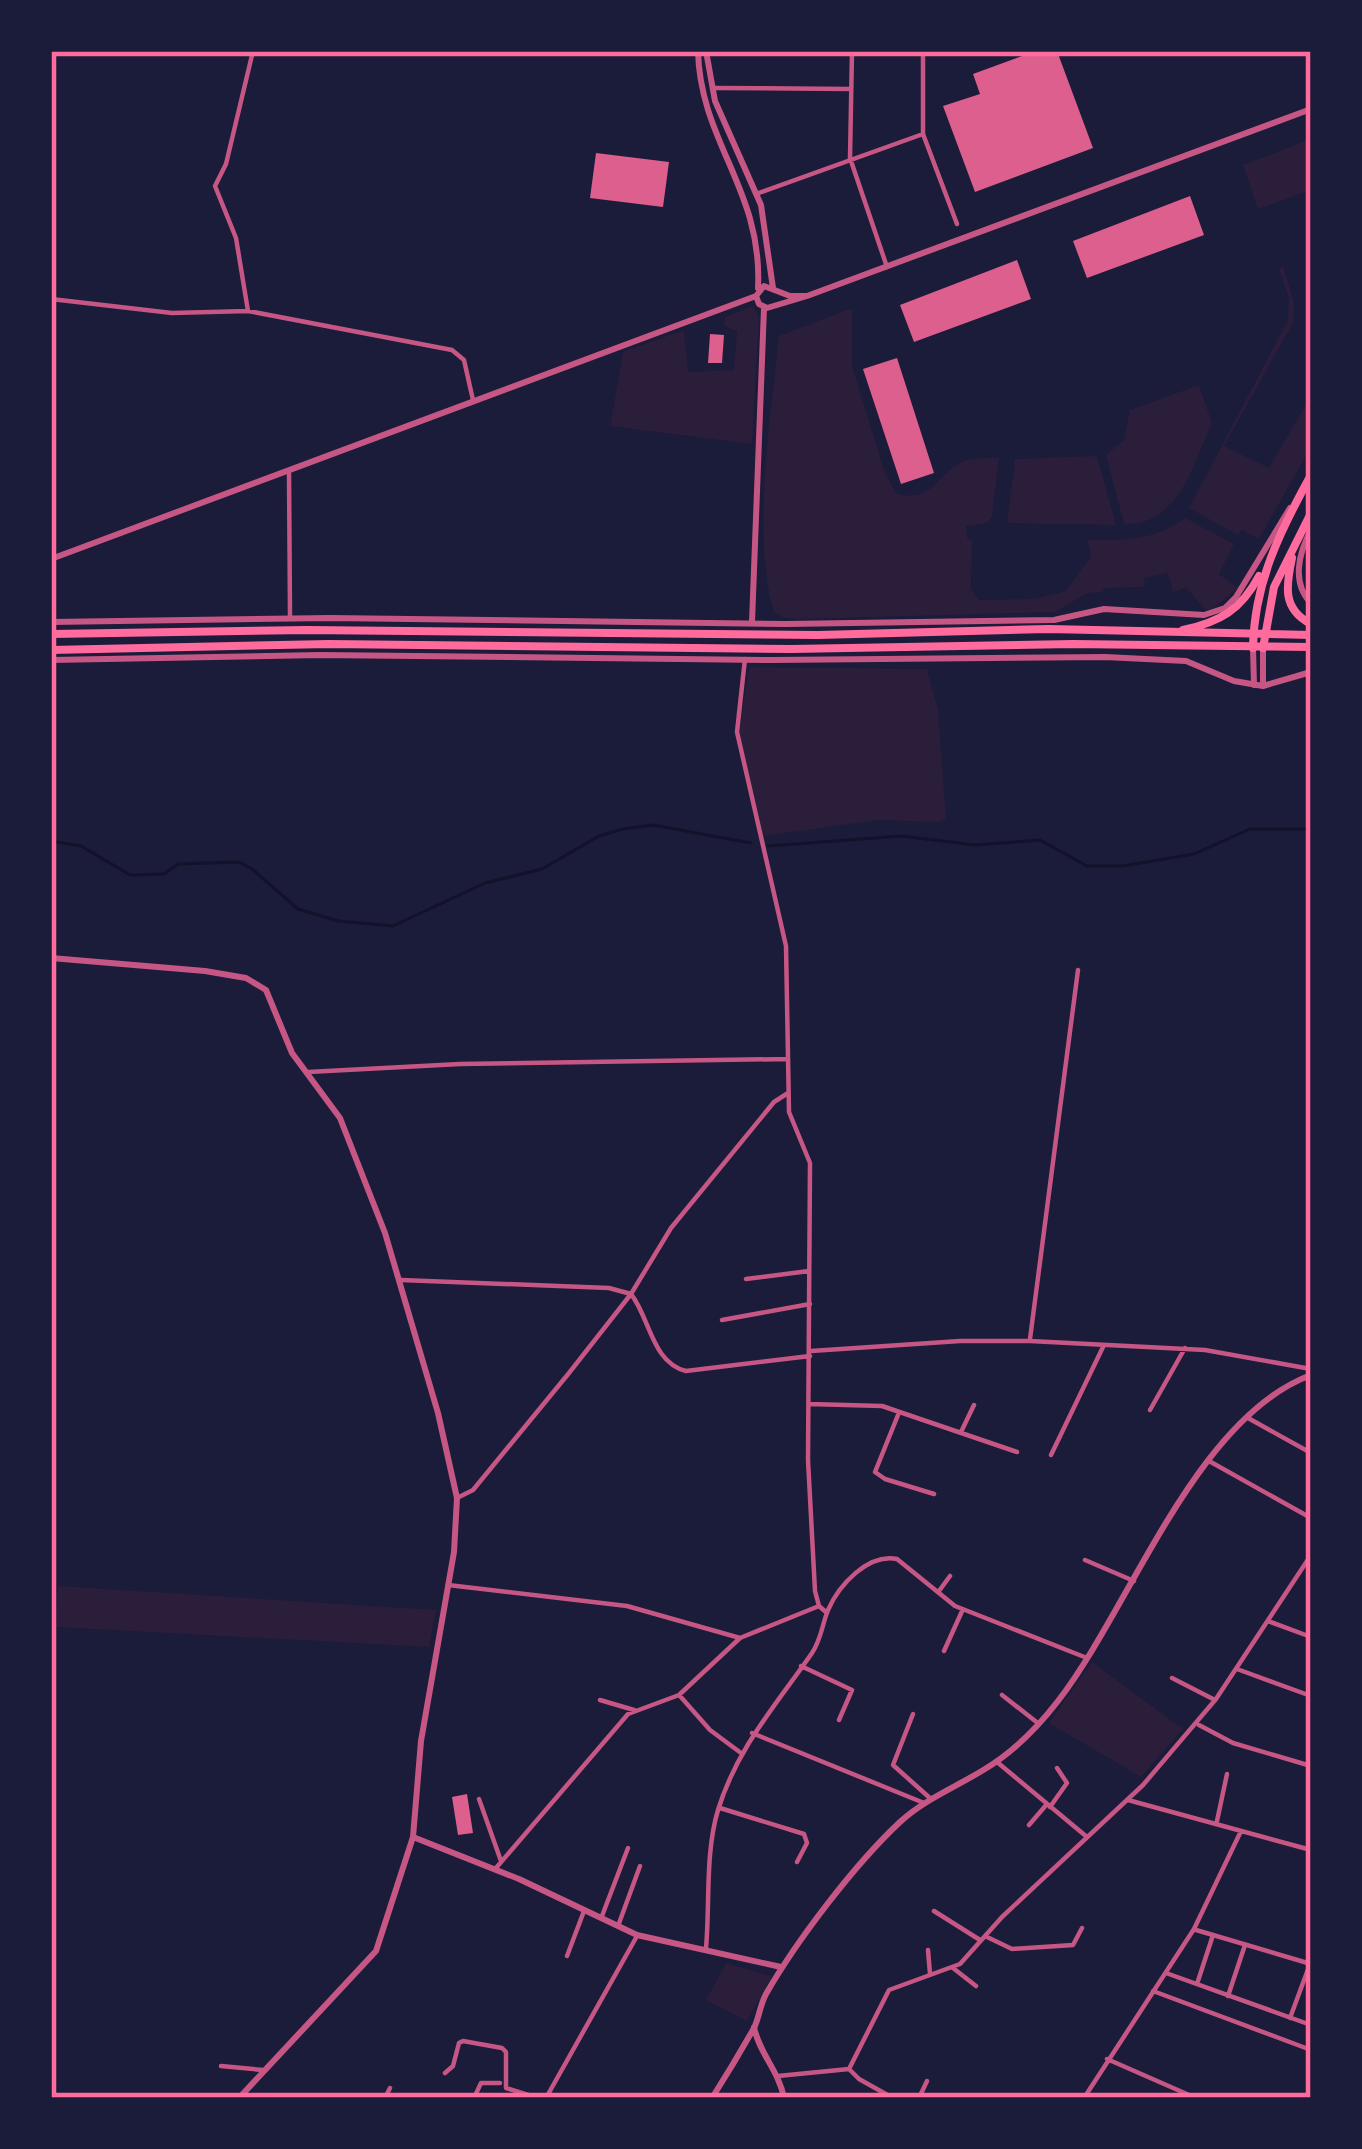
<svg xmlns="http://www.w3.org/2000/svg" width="1362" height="2149" font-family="Ubuntu,sans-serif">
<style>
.green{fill:#2a1e3b}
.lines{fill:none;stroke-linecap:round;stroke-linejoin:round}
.stream{stroke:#12122b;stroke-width:3}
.building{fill:#dd5f8e}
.pedestrian{stroke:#c65784;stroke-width:4.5}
.minor{stroke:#c65784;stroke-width:4.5}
.tertiary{stroke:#c65784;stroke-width:6}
.primary{stroke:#ff6b9d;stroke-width:8}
.neatline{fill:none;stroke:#ff6b9d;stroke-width:4.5}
</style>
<rect width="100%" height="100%" fill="#1b1b3a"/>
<!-- green -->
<path class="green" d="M1311 139V190L1258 209 1243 165Z
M1283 266 1294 302 1293 323 1224 446 1269 468 1311 396V447L1259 539 1242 530 1238 535 1189 508 1288 320 1289 298 1279 269Z
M753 306 759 317 752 444 610 426 623 352 684 330 688 372 734 370 737 331 724 326 725 317Z
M852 308V365L885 474 897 494C932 502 935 478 958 464 970 457 987 458 999 458L992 517 987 523 966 526 967 538 972 540 971 589 979 600 1034 599 1066 591 1091 556 1087 540C1122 540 1155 541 1185 518L1234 544 1219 574 1238 588 1211 610H1206L1186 588 1173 592 1168 573 1144 578 1145 587 1105 588 1102 592 1087 593 1055 612 800 619 784 618 774 612C751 540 771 413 779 336Z
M1199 385 1212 423C1193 464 1179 526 1124 524L1106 455 1124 440 1130 410Z
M1097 456 1116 525 1007 523 1015 459Z
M749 667 927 669 938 710 946 819 937 822 878 820 763 836 739 734Z
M58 1586 436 1610 429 1647 56 1627Z
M1092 1662 1183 1729 1141 1777 1049 1723Z
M726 1963 772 1976 747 2021 706 2000Z"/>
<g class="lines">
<!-- stream -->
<path class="stream" d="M51 841 81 846 130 875 164 874 178 864 239 862 252 869 298 909 338 921 393 926 485 883 542 869 599 836 623 829 653 825 751 843
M768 846 901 836 975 845 1040 840 1087 866H1123L1194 854 1250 829H1311"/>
</g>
<!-- building -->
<path class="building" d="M1036 51H1057L1093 148 975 192 943 106 980 94 973 74Z
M596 153 669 162 663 207 590 198Z
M1190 196 1204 235 1087 278 1073 241Z
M1017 260 1031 299 914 342 900 305Z
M710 334 724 335 722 363H708Z
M897 358 934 473 901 484 863 369Z
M467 1794 473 1833 458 1835 452 1797Z"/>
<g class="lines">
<!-- pedestrian -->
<path class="pedestrian" d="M1166 1973 1311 2025
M1197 1984 1213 1935
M1228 1996 1245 1945
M1290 2018 1310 1964"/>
<!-- minor -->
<path class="minor" d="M852 51 850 158 887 267
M923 51V134L957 224
M713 88 851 89
M756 194 923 134
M51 299 172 313 248 311 452 350 464 360 473 400
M248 311 236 238 215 186 226 164 253 51
M289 472 290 616
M745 659 737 732 786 946 789 1112 810 1163 808 1460 815 1591 819 1606 827 1613
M308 1072 460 1064 788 1059
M746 1279 809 1271
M401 1280 609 1288 631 1294C650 1318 652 1363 686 1371L810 1356
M722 1320 810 1304
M1030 1339 1078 970
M811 1351 960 1341H1030L1205 1350 1311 1369
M809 1404 882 1406 1017 1452
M1150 1410 1185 1348
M898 1415 875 1472 885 1479 934 1494
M1248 1418 1311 1453
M961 1432 974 1405
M1051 1455 1103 1347
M1209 1461 1311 1518
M457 1498 473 1490 569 1373 631 1294 671 1228 774 1102 788 1093
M1085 1560 1134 1581
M448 1585 627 1606 740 1638
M939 1591 950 1576
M1268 1621 1311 1637
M944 1651 963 1609
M801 1666 852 1690 839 1720
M1237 1669 1311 1696
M1172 1678 1215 1700
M1002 1695 1039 1724
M680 1696 710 1730 741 1753
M600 1700 634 1710
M913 1714 893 1765 931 1799
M1199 1725 1233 1743 1311 1766
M752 1733 924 1803
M997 1762 1087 1837
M479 1799 501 1861
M1128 1800 1311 1850
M1050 1807 1067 1783 1057 1768
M720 1808 804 1834 807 1843 797 1862
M1217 1821 1227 1774
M1029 1825 1047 1804
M496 1868 628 1714 679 1695 740 1638 819 1606
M934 1911 980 1940
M602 1916 628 1848
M618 1926 640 1866
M1196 1930 1311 1964
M985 1936 1012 1949 1073 1945 1082 1928
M706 1948C710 1904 705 1853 718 1810 737 1748 776 1705 812 1653 821 1640 822 1625 828 1610 839 1585 868 1553 897 1559L955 1606 1087 1658
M928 1950 930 1974
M567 1956 584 1911
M953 1968 976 1986
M1153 1991 1311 2050
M1107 2059 1196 2098
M221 2066 263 2070
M849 2069 859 2079 893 2098
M445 2073 453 2066 459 2043 463 2041 502 2048 506 2052V2088L538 2098
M778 2076 849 2069 889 1990 960 1964 1002 1917 1143 1785 1216 1699 1311 1555
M385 2098 390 2088
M474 2098 481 2083H500
M546 2098 637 1936
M919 2098 927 2081
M1084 2098 1194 1929 1241 1831"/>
<!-- tertiary -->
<path class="tertiary" d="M698 51C700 142 763 190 758 288
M706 51 715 101 761 205 773 288
M756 296 759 304 767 308 807 296 1311 109
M1311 530C1299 552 1291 583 1311 603
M51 559 756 296 764 286 790 296H807
M51 622 330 618 786 624 1054 620 1104 609 1204 615 1225 608 1236 597 1290 508
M752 622 764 308
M1253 648 1254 685
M1263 648V686
M51 660 320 655 772 660 1105 657 1186 661 1234 681 1263 686 1311 672
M51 958 205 971 246 978 266 990 292 1053 340 1118 385 1233 438 1413 457 1498 454 1552 421 1741 413 1837 376 1951 239 2098
M413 1837 519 1879 637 1935 781 1967
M754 2027C759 2053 779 2071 784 2098
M712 2098C726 2076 741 2051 754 2028 759 2018 760 2005 766 1994 797 1940 855 1864 900 1822 925 1799 956 1787 985 1769 1013 1752 1038 1727 1058 1701 1131 1607 1195 1418 1311 1375"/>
<!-- primary -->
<path class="primary" d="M1292 558C1286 586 1282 609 1311 624
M1183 630C1220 622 1241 610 1259 576
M51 634 307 630 818 635 1049 629 1311 635
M1253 648C1254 583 1280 531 1311 475
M1263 648 1274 587 1311 513
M51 650 329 644 791 649 1073 644 1311 647"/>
</g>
<!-- border -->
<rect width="1362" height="2149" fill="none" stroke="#1b1b3a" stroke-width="108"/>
<rect x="54" y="54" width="1254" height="2041" class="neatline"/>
</svg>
